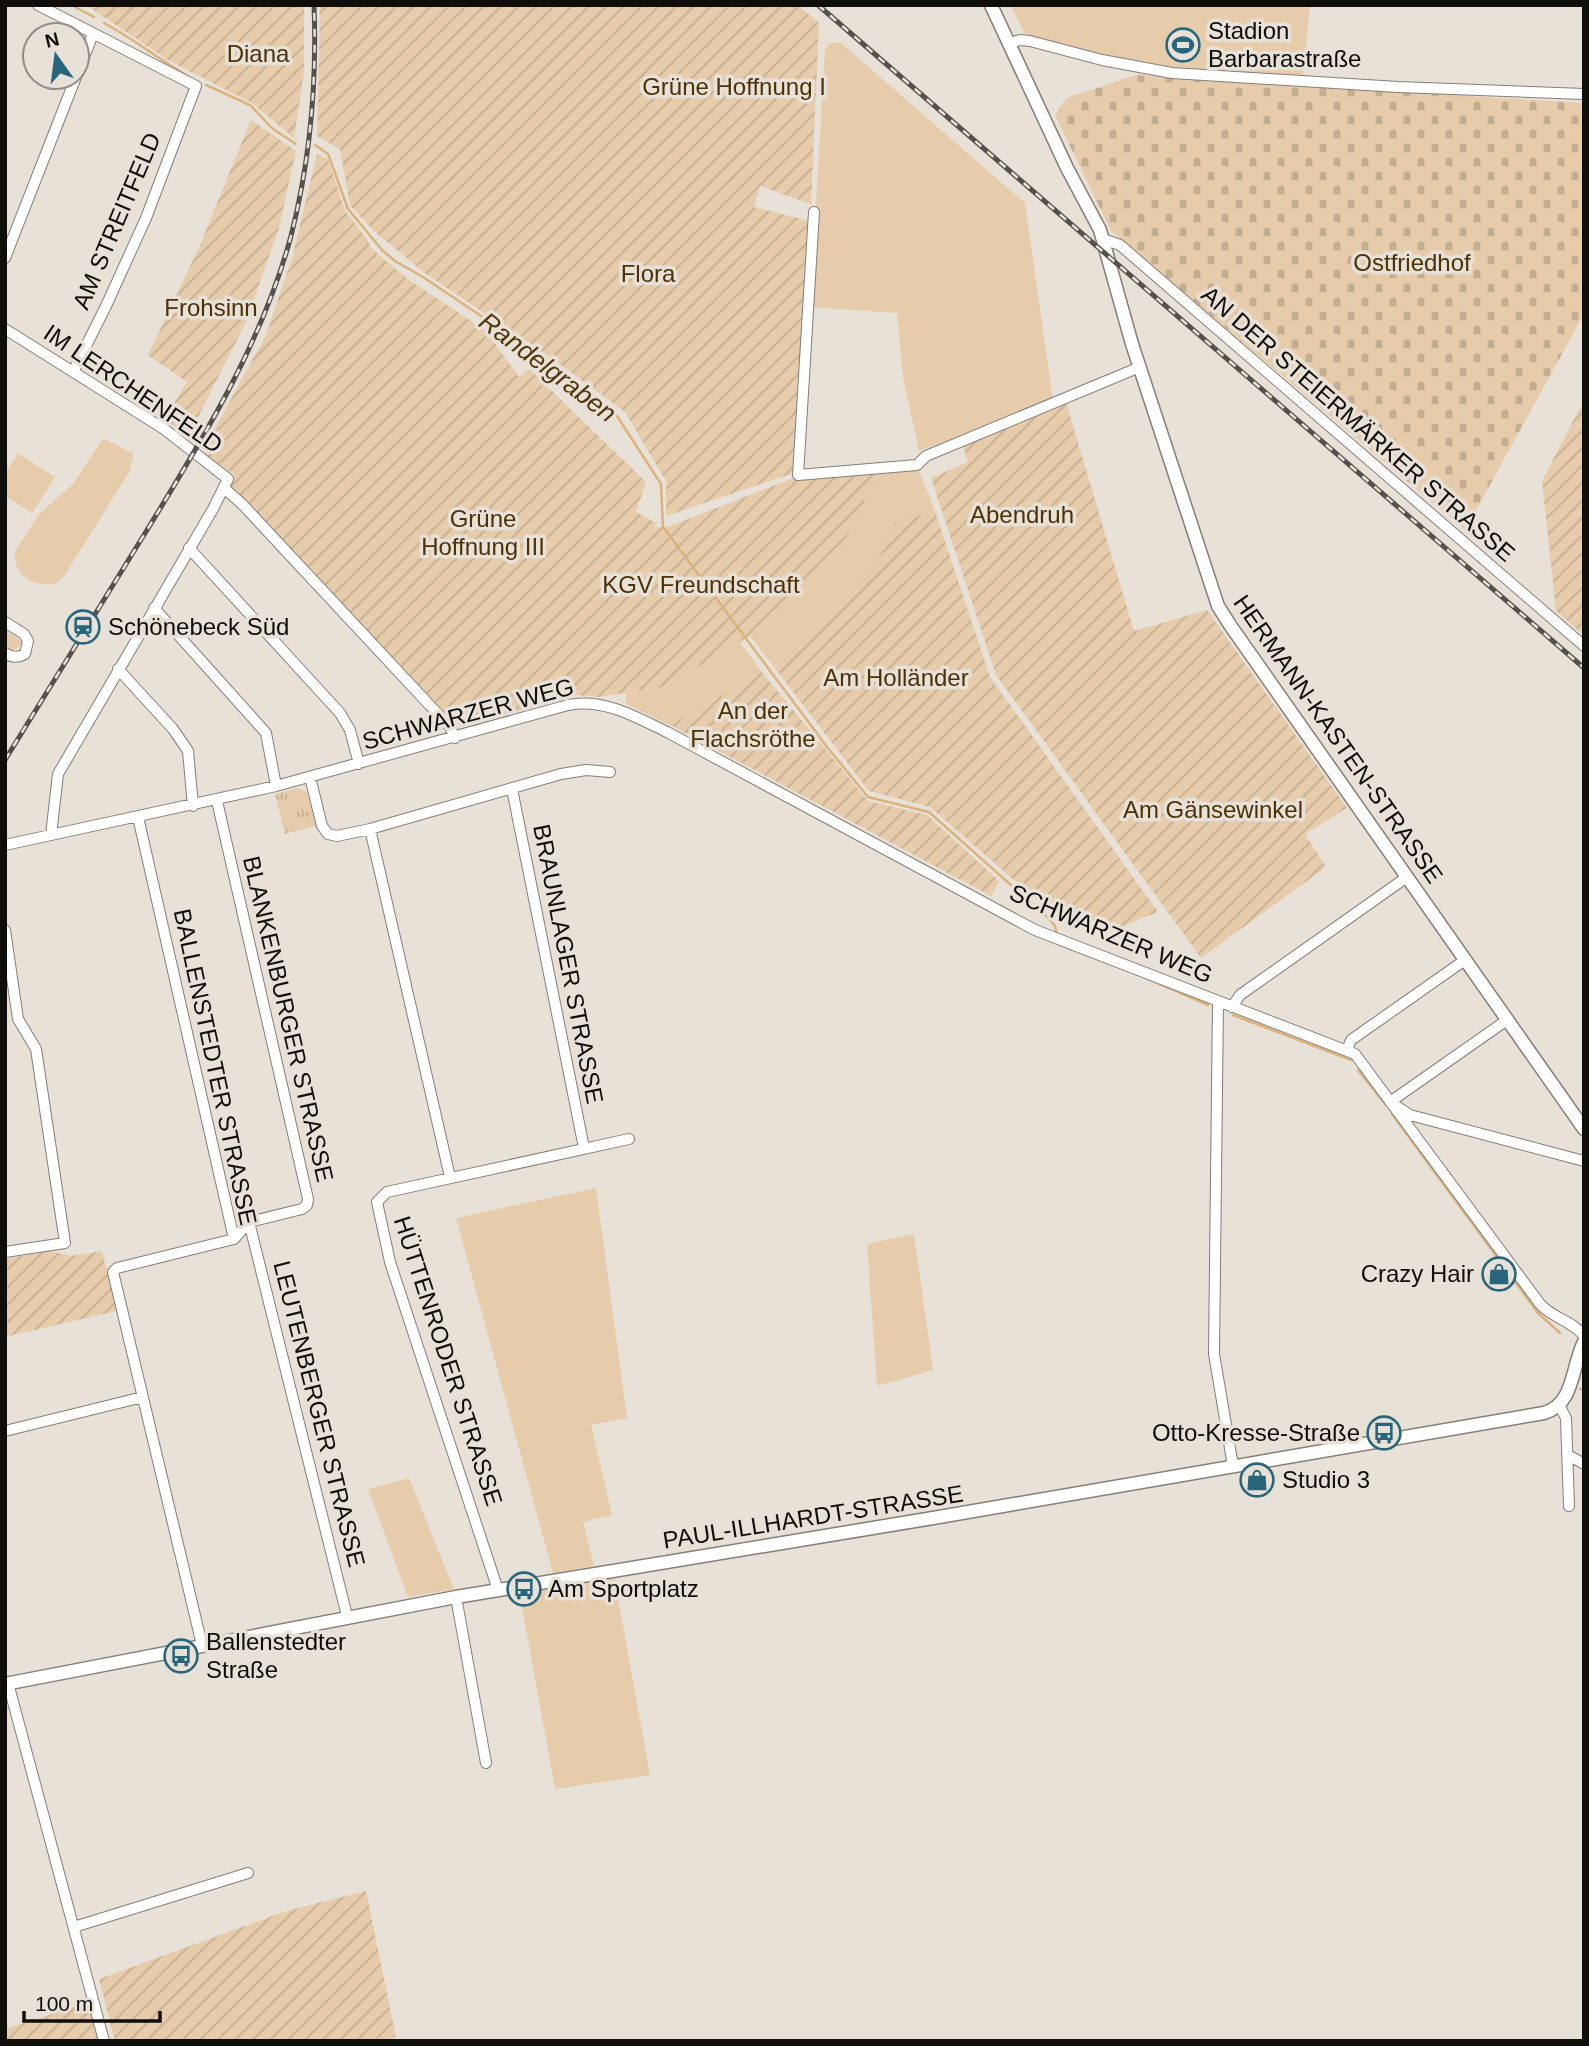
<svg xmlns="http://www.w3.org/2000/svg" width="1589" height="2046" font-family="Helvetica,sans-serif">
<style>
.grass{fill:#e6ccab}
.cemetery{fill:url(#cemetery-stones)}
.park{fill:url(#park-tufts)}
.garden{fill:url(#garden-furrows)}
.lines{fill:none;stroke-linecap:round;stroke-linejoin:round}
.stream{stroke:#dbb27c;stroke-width:2.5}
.minor-casing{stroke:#857e76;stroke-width:12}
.tertiary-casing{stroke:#857e76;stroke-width:15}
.minor{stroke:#fff;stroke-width:10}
.tertiary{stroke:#fff;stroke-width:12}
.rail-casing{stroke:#54514c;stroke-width:5}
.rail{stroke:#e8e1d8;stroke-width:2.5;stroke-dasharray:8;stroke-linecap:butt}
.labels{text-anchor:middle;stroke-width:7;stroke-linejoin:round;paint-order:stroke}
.poi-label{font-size:24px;fill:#100e0b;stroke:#e8e1d8;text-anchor:start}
.park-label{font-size:24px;fill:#4c3104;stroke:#e8e1d8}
.street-label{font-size:24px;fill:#100e0b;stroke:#e8e1d8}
.water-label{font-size:26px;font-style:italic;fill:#52360a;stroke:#e8e1d8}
</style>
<defs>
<pattern id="cemetery-stones" width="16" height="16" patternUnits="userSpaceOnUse" patternTransform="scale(1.75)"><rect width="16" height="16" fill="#e6ccab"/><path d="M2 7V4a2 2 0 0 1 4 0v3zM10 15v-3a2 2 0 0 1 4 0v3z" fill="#c4ae92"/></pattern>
<pattern id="park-tufts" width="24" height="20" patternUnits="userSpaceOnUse" patternTransform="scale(1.75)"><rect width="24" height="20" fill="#e6ccab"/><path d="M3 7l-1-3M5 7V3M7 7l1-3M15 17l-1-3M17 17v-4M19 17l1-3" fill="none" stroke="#c4ae92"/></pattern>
<pattern id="garden-furrows" width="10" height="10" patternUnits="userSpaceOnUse" patternTransform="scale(1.75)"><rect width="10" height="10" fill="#e6ccab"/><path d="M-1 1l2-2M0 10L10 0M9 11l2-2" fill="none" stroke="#c4ae92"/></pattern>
</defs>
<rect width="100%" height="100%" fill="#e8e1d8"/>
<!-- grass -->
<path class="grass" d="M1310 5 1303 77 1173 69 1094 55 1026 36 1011 6Z
M830 43H841L1025 203 1053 401 919 451 903 378 897 313 810 307 825 49Z
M103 438 134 454 129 472 65 575 55 584C34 588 12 574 15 551L39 514 73 484Z
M18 453 55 477 32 513 5 496V473Z
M918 468 935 511 894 523 881 554 852 595 774 667 750 636 798 599 837 557 879 471Z
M5 630 21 641V645L13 651 5 644Z
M739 641 762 672 670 725 626 704V693L663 687Z
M596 1188 627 1418 591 1425 612 1515 583 1522 594 1566 553 1573 456 1218Z
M914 1234 933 1370 877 1386 867 1244Z
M409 1478 454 1589 408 1597 368 1489Z
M614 1576 650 1775 555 1789 519 1591Z"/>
<!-- cemetery -->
<path class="cemetery" d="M1136 75 1584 103V314L1465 530 1111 231 1055 115 1067 98Z"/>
<!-- park -->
<path class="park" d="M298 788 307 792 316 826 285 834 275 794Z"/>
<!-- garden -->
<path class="garden" d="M86 5H304V73L294 138 252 103 168 60Z
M320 5H798L819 23 811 204 760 186 754 207 810 221 794 473 666 516V481L625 412 550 357 426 274 375 232 350 205 340 149 317 136Z
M251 120 296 151 279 228 246 322 189 435 164 420 187 382 148 355 200 245Z
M317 154 328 159 345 211 367 239 371 248 409 280 485 330 519 377 529 369 646 482 636 512 656 523 654 527H667L794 478 879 471 837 557 798 599 750 636 663 687 599 697 577 695 461 726 450 720 229 485 234 475 205 454 208 441 266 335 292 258Z
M1584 400V635L1556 611 1542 481Z
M1066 402 1134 631 1207 610 1347 808 1305 834 1326 867 1201 958 996 675 931 478 968 462 962 444Z
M935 511 990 677 1158 912 1108 932 1080 917 1068 927 930 807 869 791 774 667 852 595 881 554 894 523Z
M762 672 868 801 927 815 999 881 991 896 670 725Z
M50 1251 71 1256 102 1251 117 1311 5 1337V1259Z
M366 1891 396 2037 384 2041H115L99 1979 286 1911Z
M89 2002 101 2041H5V2029Z"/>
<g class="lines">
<!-- stream -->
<path class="stream" d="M75 7 94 17
M104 23C134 39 160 60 189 77
M206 85 250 105 273 129 296 144
M315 145 328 154 348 209 382 250 395 261 423 277 548 361 617 416 661 484 663 527 827 747 868 797 929 812 1049 919 1055 926 1057 935
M1058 942V944L1108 963
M1144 977 1208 1005
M1233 1015 1351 1060
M1358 1070 1386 1105
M1392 1114 1538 1313 1560 1333
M1580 1389 1584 1390"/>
<defs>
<path id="minor" d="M38 5 196 86 146 218 106 306 73 372
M1010 43 1020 40 1030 41 1102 60 1172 73 1398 87 1584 94
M77 75 93 34
M814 212 798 475 917 465 926 456 1140 367
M1103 239 1120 245 1584 646
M5 258 76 77
M5 329 164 429 228 479 213 509 58 774 51 835
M224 488 242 504 450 727 455 738
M189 548 340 713 350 730 359 764
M154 608 266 733 276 786
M5 622 24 634 28 641 25 654C18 658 12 658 5 653
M118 669 173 729 188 751 193 806
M310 777 322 826 328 834 337 836 370 829 561 774 586 770 610 772
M512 789 584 1148
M217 801 308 1199 307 1205 302 1209 249 1222 234 1239
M138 817 234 1239 117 1268 113 1272 202 1645
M370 829 450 1177
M5 845 276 786 568 705C604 698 636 717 667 732L1035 930 1355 1054 1540 1304C1552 1318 1573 1321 1584 1336
M5 930 18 1019 36 1049 65 1243 5 1252
M1218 1002 1214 1354 1233 1466
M1232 1007 1240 995 1407 877
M1507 1020 1390 1102 1410 1115 1584 1161
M1347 1050 1351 1040 1465 960
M249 1222 347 1616
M1559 1405 1566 1418 1569 1506
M5 1431 143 1397
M1568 1455 1584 1464
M498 1590 390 1262 377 1202 387 1192 629 1139
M456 1597 486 1763
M8 1683 104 2041
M74 1927 248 1873"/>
<path id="tertiary" d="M991 5 1067 168 1100 230 1132 344 1218 606 1230 625 1584 1129
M5 1684 456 1597 933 1518 1544 1413C1575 1404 1571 1367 1584 1342"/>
</defs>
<!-- minor casing -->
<use href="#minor" class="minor-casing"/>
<!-- tertiary casing -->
<use href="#tertiary" class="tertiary-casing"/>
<!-- minor -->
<use href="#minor" class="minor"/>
<!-- tertiary -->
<use href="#tertiary" class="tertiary"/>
<defs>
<path id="rail" d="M818 5 1584 668
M5 760C52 683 100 607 147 530 204 437 262 343 291 236 310 161 317 82 314 5"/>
</defs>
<!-- rail casing -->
<use href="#rail" class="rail-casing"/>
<!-- rail -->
<use href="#rail" class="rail"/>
</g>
<!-- icons -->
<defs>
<symbol id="stadium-ring" viewBox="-11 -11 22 22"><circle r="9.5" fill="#e8e1d8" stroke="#27667b" stroke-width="1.5"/><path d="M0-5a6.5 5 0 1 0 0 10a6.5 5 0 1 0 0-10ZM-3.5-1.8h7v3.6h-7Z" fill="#27667b"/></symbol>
<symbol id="station-ring" viewBox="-11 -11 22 22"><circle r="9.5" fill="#e8e1d8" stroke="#27667b" stroke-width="1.5"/><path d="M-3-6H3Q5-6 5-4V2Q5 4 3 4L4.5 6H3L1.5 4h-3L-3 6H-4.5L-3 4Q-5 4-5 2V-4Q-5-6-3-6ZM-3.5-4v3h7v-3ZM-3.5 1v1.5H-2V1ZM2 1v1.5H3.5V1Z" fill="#27667b"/></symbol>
<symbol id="shop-ring" viewBox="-11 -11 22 22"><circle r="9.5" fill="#e8e1d8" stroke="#27667b" stroke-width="1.5"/><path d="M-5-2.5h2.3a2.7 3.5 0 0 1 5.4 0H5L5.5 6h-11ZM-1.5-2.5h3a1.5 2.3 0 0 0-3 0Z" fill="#27667b"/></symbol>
<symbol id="bus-ring" viewBox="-11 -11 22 22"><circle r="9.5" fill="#e8e1d8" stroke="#27667b" stroke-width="1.5"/><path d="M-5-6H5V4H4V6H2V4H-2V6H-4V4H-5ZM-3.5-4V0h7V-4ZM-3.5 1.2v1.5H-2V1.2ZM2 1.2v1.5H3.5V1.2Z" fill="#27667b"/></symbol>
</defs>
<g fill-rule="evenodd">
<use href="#stadium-ring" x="1164" y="26" width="38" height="38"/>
<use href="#station-ring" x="64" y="608" width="38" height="38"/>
<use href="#shop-ring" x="1480" y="1255" width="38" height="38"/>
<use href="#bus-ring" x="1365" y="1414" width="38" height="38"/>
<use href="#shop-ring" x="1238" y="1461" width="38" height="38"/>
<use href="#bus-ring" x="505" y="1570" width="38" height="38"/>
<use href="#bus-ring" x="162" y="1637" width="38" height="38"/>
</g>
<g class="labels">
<!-- poi labels -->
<g class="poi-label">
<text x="1208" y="39">Stadion<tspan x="1208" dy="28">Barbarastraße</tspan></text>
<text x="108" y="635">Schönebeck Süd</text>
<text x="1474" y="1282" text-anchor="end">Crazy Hair</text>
<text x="1360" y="1441" text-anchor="end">Otto-Kresse-Straße</text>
<text x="1282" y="1488">Studio 3</text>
<text x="548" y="1597">Am Sportplatz</text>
<text x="206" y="1650">Ballenstedter<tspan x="206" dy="28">Straße</tspan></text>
</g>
<!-- park labels -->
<g class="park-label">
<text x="258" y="62">Diana</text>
<text x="734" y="95">Grüne Hoffnung I</text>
<text x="1412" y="271">Ostfriedhof</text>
<text x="648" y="282">Flora</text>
<text x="211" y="316">Frohsinn</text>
<text x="1022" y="523">Abendruh</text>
<text x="483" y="527">Grüne<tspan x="483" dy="28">Hoffnung III</tspan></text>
<text x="701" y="593">KGV Freundschaft</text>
<text x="896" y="686">Am Holländer</text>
<text x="753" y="719">An der<tspan x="753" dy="28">Flachsröthe</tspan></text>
<text x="1213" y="818">Am Gänsewinkel</text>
</g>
<!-- street labels -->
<g class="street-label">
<text transform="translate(117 221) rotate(-67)" y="8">AM STREITFELD</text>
<text transform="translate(133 389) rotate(34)" y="8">IM LERCHENFELD</text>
<text transform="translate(1358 424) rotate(41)" y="8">AN DER STEIERMÄRKER STRASSE</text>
<text transform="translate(468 714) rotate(-15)" y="8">SCHWARZER WEG</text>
<text transform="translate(1338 739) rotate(55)" y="8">HERMANN-KASTEN-STRASSE</text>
<text transform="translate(1111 934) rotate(23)" y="8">SCHWARZER WEG</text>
<text transform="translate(568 964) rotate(79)" y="8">BRAUNLAGER STRASSE</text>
<text transform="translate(288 1019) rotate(77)" y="8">BLANKENBURGER STRASSE</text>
<text transform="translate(215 1067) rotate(78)" y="8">BALLENSTEDTER STRASSE</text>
<text transform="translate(448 1361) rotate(72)" y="8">HÜTTENRODER STRASSE</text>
<text transform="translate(319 1414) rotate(76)" y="8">LEUTENBERGER STRASSE</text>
<text transform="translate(813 1517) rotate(-9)" y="8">PAUL-ILLHARDT-STRASSE</text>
</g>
<!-- water labels -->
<g class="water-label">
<text transform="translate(548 367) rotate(37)" y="9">Randelgraben</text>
</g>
</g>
<!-- border -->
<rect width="1589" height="2046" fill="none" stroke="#100e0b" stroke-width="14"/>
<!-- north arrow -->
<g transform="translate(56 56) rotate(346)"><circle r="33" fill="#e8e1d8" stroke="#928d86" stroke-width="2"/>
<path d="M0-5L12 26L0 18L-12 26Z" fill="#27667b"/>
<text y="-10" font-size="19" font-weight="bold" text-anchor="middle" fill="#100e0b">N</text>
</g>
<!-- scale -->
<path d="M24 2011v10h136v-10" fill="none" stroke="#100e0b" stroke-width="3.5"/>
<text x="35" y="2011" font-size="21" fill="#100e0b" stroke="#e8e1d8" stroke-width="5" paint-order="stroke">100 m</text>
</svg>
